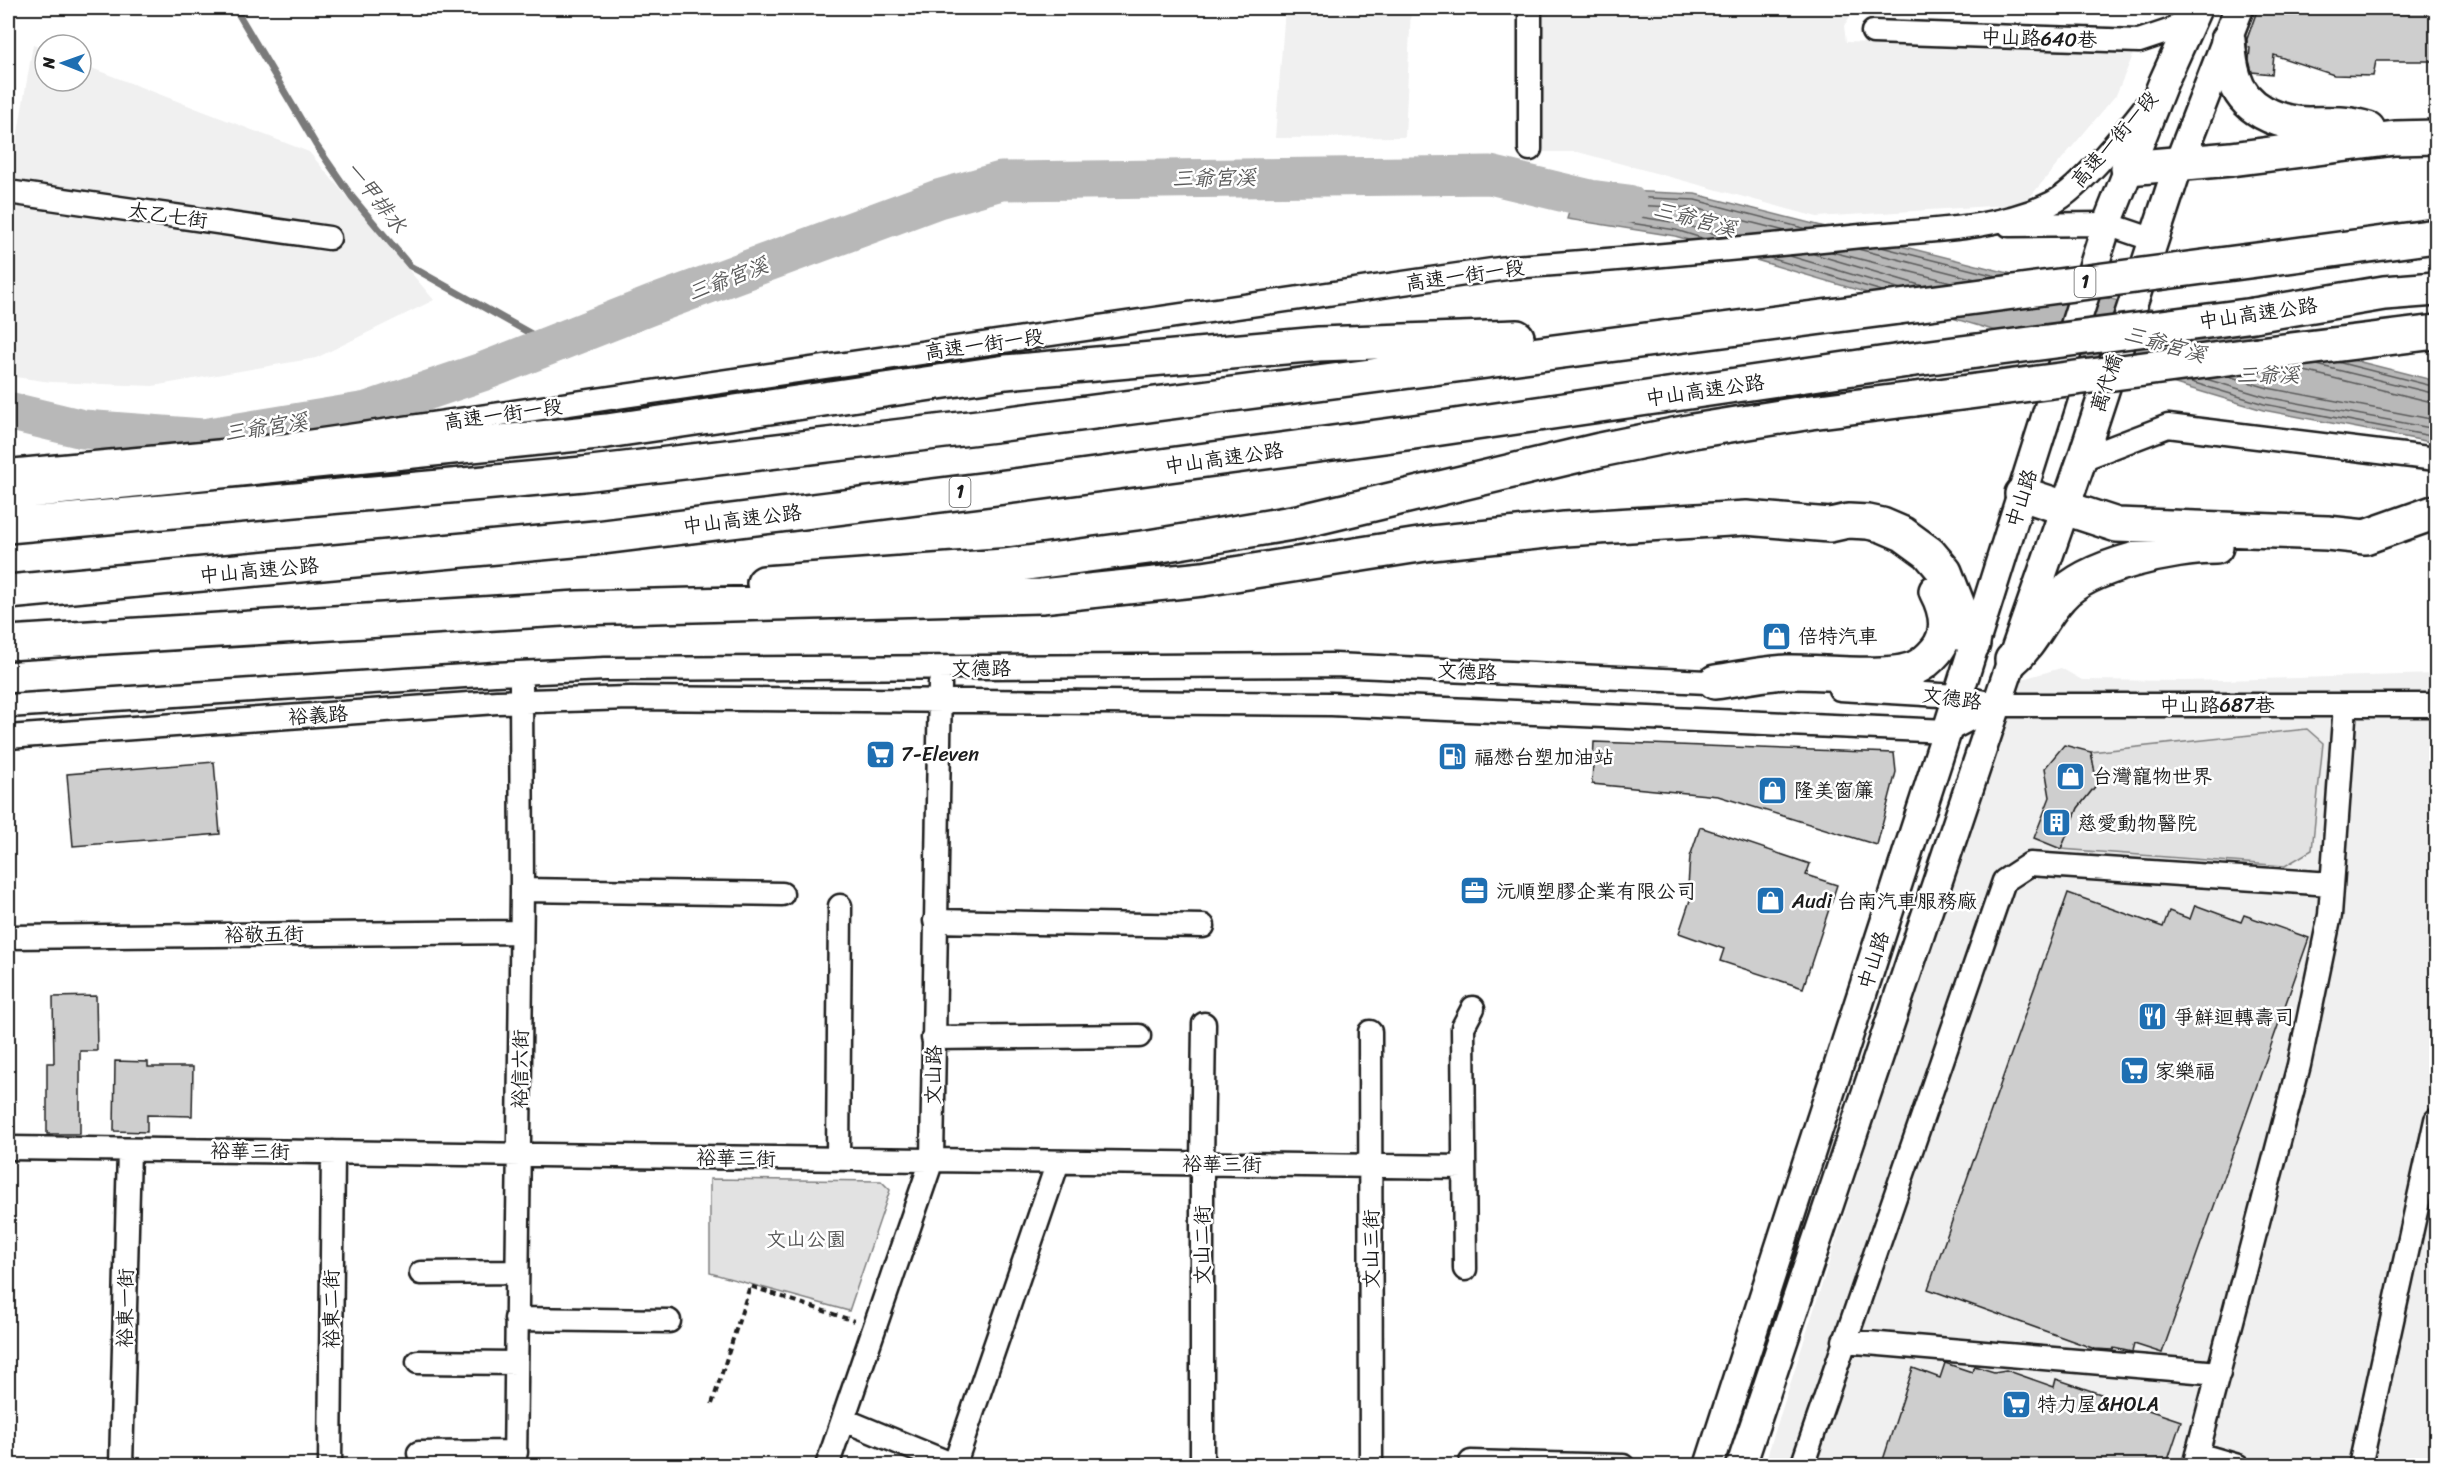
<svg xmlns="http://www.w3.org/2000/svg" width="2444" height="1473" font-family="Sriracha,'LXGW WenKai TC',sans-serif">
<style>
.built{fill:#f0f0f0}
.green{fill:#e2e2e2;stroke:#7f7f7f;stroke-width:1.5}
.water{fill:#b8b8b8;stroke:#7a7a7a;stroke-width:1.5}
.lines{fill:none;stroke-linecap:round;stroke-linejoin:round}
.shore{stroke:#5a5a5a;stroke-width:1.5}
.stream{stroke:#7a7a7a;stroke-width:7}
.river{stroke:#b8b8b8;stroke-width:39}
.building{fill:#cecece;stroke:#1c1c1c;stroke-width:1.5}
.minor-casing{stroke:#1c1c1c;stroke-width:27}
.major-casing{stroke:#1c1c1c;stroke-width:33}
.highway-casing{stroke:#1c1c1c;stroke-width:38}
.path{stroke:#1c1c1c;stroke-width:4;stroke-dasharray:6 4.5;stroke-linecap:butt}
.minor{stroke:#fff;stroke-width:22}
.major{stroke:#fff;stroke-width:28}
.highway{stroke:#fff;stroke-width:33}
.highway-bridge-casing{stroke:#1c1c1c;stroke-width:38;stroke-linecap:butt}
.highway-bridge{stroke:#fff;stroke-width:33}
.labels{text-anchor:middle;stroke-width:5;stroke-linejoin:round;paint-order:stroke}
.shield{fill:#fff;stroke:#606060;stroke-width:1.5}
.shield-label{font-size:18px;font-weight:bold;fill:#1c1c1c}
.street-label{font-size:20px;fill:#1c1c1c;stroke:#fff}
.poi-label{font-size:20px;fill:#1c1c1c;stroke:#fff;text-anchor:start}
.park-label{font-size:20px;fill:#575757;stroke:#fff}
.water-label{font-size:21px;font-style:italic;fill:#5a5a5a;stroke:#fff}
</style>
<rect width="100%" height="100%" fill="#fff"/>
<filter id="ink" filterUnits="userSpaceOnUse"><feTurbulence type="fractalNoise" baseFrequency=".0167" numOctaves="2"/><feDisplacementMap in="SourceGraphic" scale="12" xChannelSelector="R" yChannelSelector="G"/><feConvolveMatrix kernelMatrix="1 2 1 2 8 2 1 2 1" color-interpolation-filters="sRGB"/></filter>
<g filter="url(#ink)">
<!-- built -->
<path class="built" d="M1285 8H1411L1405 137 1275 138Z
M1534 8H1855L1844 26 1846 42 2134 53 2116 95 2024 204 1817 217 1578 152H1534Z
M33 45 45 50V81H81V64L309 152 434 300 316 358 153 386 51 382 8 376V191Z
M2061 668 2082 680 2185 681 2436 674V1465L1764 1466 2015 681Z"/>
<!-- green -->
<path class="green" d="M2307 729 2323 743 2312 850 2285 866 2061 849 2078 808 2097 784 2091 752Z
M710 1179 881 1181 890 1190 849 1311 710 1273Z"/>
<!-- water -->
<path class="water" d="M1576 189 1695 194 2436 381V443L2263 410 1675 236 1567 219Z"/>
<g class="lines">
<!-- shore -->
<path class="shore" d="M1725 237 1678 223 1590 209 1587 205 1590 203 1694 208 1785 231
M1705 239 1676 230 1578 215 1576 211 1582 195 1695 200 1807 229
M1881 247 1996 276
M1858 249 1975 279
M1832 252 1951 282
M1814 254 1923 286
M1790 256 1901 289
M1770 258 1882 291
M2337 362 2436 387
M2317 365 2436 394
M2292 368 2436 403
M2228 376 2268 388 2436 420
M2206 379 2266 397 2436 429
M2188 381 2264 404 2436 437"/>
<!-- stream -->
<path class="stream" d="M235 8 316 145 352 197 410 266 551 345"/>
<!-- river -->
<path class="river" d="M8 411 83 429 203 438 367 411 482 372 652 305 938 199 1001 181 1490 175 1590 199 1628 204"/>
</g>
<!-- building -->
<path class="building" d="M2258 8H2436V61H2376L2373 76 2334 75 2274 55 2272 74 2252 72 2249 60 2250 48 2247 47V39Z
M1594 742 1894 753 1896 772 1877 845 1718 796 1592 784Z
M2064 745 2091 752 2097 784 2078 808 2061 849 2034 838 2050 797 2045 768Z
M214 762 220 834 73 846 67 774Z
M1700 827 1810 864 1806 875 1837 885 1803 988 1720 961 1724 949 1679 933 1694 888 1688 886 1690 857Z
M2068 893 2163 927 2169 911 2190 919 2195 905 2241 922 2244 915 2309 938 2162 1353 2134 1344 2132 1352 2114 1348 2113 1350 2095 1349 1928 1289Z
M96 996 97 1051H80V1134H47V1063H54L53 997Z
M115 1061 148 1062V1067H193L192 1116 147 1115V1132L114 1131Z
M1945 1363 1972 1372 1974 1366 1994 1372 2006 1370 2054 1387 2056 1379 2181 1421 2166 1466H1881L1913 1368 1940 1378Z"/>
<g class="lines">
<defs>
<path id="minor" d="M1530 8V149
M1873 32 2139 41 2172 30 2195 11
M8 192 329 238
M2009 225 2107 224 2154 240
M2082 459 2168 426 2436 459
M8 471 287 445 1513 267C1629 259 1745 248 1861 236 1924 230 1995 231 2052 203 2081 189 2131 125 2152 98
M1840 689 1957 696 1997 705H2436
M8 706 495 674 605 669 1334 665 1729 683
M8 737 497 702 630 698 1331 704 1947 731 1997 705
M522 890 782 894
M935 921 1203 926
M8 937 521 932
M1370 1032 1371 1466
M933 1038 1139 1036
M8 1148 1464 1167
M838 1159 840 906
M1465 1269 1463 1027 1473 1008
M421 1273 516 1272
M516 1319 669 1321
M1844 1341 2219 1373
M418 1362 516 1363
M844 1420 956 1466
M419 1453 516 1452
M2197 1454 2238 1466
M1471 1462 1623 1466
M121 1466 129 1150
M330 1466 333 1152
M515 1466 522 890 521 686
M827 1466 932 1160 940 684
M954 1466 1058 1162
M1202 1466V1164L1204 1024
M1802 1466 2004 881 2030 864 2331 884
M2194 1466 2299 1065 2330 915 2345 705
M2360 1466 2436 1120"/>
<path id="major" d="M1709 1466 1947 731 2107 224 2163 83 2197 8
M1741 1466 2012 660 2082 459 2179 163 2239 8"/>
<path id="highway" d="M2228 40C2229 52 2230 65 2234 77 2243 109 2277 123 2308 124 2329 124 2347 122 2368 129
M2128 168 2231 159 2395 138 2436 137
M2272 258 2436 236
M2254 315 2384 293 2436 289
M2259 354 2436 332
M8 493 607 431 1006 372 1319 344 1517 337
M2022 494 2117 525 2327 533 2365 537 2436 512
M8 526 583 474 995 425 1899 307
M764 583 1004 566 1149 547 1298 522 1600 450 1693 431 1811 412 1915 399
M8 592 595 538 1013 486 1414 432 1908 360
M8 643 578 608 1041 596 1203 579 1432 543 1565 529 1746 518 1830 525 1848 521 1868 522 1882 525 1903 534 1929 553 1945 572 1973 644
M2012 660C2032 643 2042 617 2060 597 2087 565 2175 547 2216 547
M1715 682C1738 679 1763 673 1787 672 1820 671 1888 680 1915 668 1924 664 1930 658 1936 651 1951 633 1946 610 1936 591"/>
</defs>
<!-- minor casing -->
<use href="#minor" class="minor-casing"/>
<!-- major casing -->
<use href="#major" class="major-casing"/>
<!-- highway casing -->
<use href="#highway" class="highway-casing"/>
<!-- path -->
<path class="path" d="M712 1404 750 1286 854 1321"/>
<!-- minor -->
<use href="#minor" class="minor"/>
<!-- major -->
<use href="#major" class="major"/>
<!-- highway -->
<use href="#highway" class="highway"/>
<defs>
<path id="highway-bridge" d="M1899 307 2272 258
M1908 360 2254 315
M1915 399 2259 354"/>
</defs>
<!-- highway-bridge casing -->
<use href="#highway-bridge" class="highway-bridge-casing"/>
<!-- highway-bridge -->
<use href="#highway-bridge" class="highway-bridge"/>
</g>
</g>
<!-- icons -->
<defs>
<symbol id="shop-square" viewBox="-11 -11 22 22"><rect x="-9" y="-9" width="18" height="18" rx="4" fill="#1f6fb2" stroke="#fff"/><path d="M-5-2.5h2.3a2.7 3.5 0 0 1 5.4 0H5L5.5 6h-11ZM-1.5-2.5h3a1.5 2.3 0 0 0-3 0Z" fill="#fff"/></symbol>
<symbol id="supermarket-square" viewBox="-11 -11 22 22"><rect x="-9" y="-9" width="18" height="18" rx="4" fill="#1f6fb2" stroke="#fff"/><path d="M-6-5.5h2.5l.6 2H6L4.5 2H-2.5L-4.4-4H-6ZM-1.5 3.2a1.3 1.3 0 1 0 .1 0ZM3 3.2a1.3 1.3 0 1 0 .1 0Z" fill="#fff"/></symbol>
<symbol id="fuel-square" viewBox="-11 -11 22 22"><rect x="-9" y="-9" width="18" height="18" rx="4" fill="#1f6fb2" stroke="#fff"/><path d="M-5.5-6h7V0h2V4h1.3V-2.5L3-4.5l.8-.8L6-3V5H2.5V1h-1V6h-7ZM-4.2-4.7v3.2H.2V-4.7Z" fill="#fff"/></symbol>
<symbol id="building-square" viewBox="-11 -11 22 22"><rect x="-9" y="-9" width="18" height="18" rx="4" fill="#1f6fb2" stroke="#fff"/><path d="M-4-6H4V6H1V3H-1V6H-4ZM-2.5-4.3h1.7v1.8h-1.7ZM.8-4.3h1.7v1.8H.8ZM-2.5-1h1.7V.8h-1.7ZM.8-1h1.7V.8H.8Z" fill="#fff"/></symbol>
<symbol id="office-square" viewBox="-11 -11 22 22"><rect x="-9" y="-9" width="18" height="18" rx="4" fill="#1f6fb2" stroke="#fff"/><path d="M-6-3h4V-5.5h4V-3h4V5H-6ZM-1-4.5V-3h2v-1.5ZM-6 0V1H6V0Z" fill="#fff"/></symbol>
<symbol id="restaurant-square" viewBox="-11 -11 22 22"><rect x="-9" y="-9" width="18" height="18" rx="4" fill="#1f6fb2" stroke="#fff"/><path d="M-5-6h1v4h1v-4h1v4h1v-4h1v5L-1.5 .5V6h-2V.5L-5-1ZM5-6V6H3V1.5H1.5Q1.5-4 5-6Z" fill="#fff"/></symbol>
</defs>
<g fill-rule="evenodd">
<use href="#shop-square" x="1760" y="620" width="33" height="33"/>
<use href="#supermarket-square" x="864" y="738" width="33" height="33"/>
<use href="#fuel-square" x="1436" y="740" width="33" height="33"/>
<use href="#shop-square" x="2054" y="760" width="33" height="33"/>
<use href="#shop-square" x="1756" y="774" width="33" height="33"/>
<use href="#building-square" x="2040" y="806" width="33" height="33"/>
<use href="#office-square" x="1458" y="874" width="33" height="33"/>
<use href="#shop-square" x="1754" y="884" width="33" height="33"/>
<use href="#restaurant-square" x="2136" y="1000" width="33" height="33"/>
<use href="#supermarket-square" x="2118" y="1054" width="33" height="33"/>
<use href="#supermarket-square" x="2000" y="1388" width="33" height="33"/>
</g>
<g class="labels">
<!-- shield labels -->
<g class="shield">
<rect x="2074.5" y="267" width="21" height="30" rx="4.5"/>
<rect x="949.5" y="477" width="21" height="30" rx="4.5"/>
</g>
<g class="shield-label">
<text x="2085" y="288">1</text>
<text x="960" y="498">1</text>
</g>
<!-- street labels -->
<g class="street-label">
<text transform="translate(2039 38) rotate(2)" y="7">中山路640巷</text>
<text transform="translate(2114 139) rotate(-49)" y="7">高速一街一段</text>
<text transform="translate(168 215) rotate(8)" y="7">太乙七街</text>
<text transform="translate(1465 275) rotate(-8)" y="7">高速一街一段</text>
<text transform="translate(2258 313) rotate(-8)" y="7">中山高速公路</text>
<text transform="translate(984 344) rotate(-8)" y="7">高速一街一段</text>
<text transform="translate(2106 383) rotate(-72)" y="7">萬代橋</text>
<text transform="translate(1705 390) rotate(-8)" y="7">中山高速公路</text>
<text transform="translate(503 414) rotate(-8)" y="7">高速一街一段</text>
<text transform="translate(1224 458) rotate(-8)" y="7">中山高速公路</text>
<text transform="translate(2021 498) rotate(-72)" y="7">中山路</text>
<text transform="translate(742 519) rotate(-7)" y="7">中山高速公路</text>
<text transform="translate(259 570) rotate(-5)" y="7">中山高速公路</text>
<text x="981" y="675">文德路</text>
<text transform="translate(1467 671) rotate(3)" y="7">文德路</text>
<text transform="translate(1952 698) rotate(8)" y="7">文德路</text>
<text x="2217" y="712">中山路687巷</text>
<text transform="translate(318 715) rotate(-4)" y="7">裕義路</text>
<text transform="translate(264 934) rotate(-1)" y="7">裕敬五街</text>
<text transform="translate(1873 960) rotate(-72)" y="7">中山路</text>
<text transform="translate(520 1069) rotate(-89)" y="7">裕信六街</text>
<text transform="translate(933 1075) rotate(-89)" y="7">文山路</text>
<text transform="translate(250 1151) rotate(1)" y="7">裕華三街</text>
<text transform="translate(736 1158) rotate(1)" y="7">裕華三街</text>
<text transform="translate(1222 1164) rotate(1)" y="7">裕華三街</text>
<text transform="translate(1202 1245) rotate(-90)" y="7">文山二街</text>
<text transform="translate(1371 1249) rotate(-90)" y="7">文山三街</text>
<text transform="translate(125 1308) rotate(-89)" y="7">裕東一街</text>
<text transform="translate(331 1309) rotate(-90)" y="7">裕東二街</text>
</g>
<!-- poi labels -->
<g class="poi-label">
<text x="1798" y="643">倍特汽車</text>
<text x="901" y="761">7-Eleven</text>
<text x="1474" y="764">福懋台塑加油站</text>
<text x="2092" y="783">台灣寵物世界</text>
<text x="1794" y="797">隆美窗簾</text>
<text x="2077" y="830">慈愛動物醫院</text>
<text x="1496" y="898">沅順塑膠企業有限公司</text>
<text x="1792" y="908">Audi 台南汽車服務廠</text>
<text x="2174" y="1024">爭鮮迴轉壽司</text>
<text x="2155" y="1078">家樂福</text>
<text x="2037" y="1411">特力屋&amp;HOLA</text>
</g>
<!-- park labels -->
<g class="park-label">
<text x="806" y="1246">文山公園</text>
</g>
<!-- water labels -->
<g class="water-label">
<text transform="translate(1214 178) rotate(-1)" y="7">三爺宮溪</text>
<text transform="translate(376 197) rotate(52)" y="7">一甲排水</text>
<text transform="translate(1695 219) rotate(15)" y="7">三爺宮溪</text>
<text transform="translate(728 279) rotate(-21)" y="7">三爺宮溪</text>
<text transform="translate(2165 344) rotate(16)" y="7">三爺宮溪</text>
<text x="2268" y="382">三爺溪</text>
<text transform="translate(266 427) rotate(-9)" y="7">三爺宮溪</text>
</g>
</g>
<!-- margin -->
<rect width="2444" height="1473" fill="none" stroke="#fff" stroke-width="30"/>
<rect x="15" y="15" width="2414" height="1443" fill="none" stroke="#1c1c1c" stroke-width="2" filter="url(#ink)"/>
<!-- north arrow -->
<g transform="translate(63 63) rotate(271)"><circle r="28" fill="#ffffff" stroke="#a4a4a4" stroke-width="1.5"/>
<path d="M0-4.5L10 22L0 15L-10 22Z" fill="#1f6fb2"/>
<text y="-9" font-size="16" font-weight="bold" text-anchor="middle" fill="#1c1c1c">N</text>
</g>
</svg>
